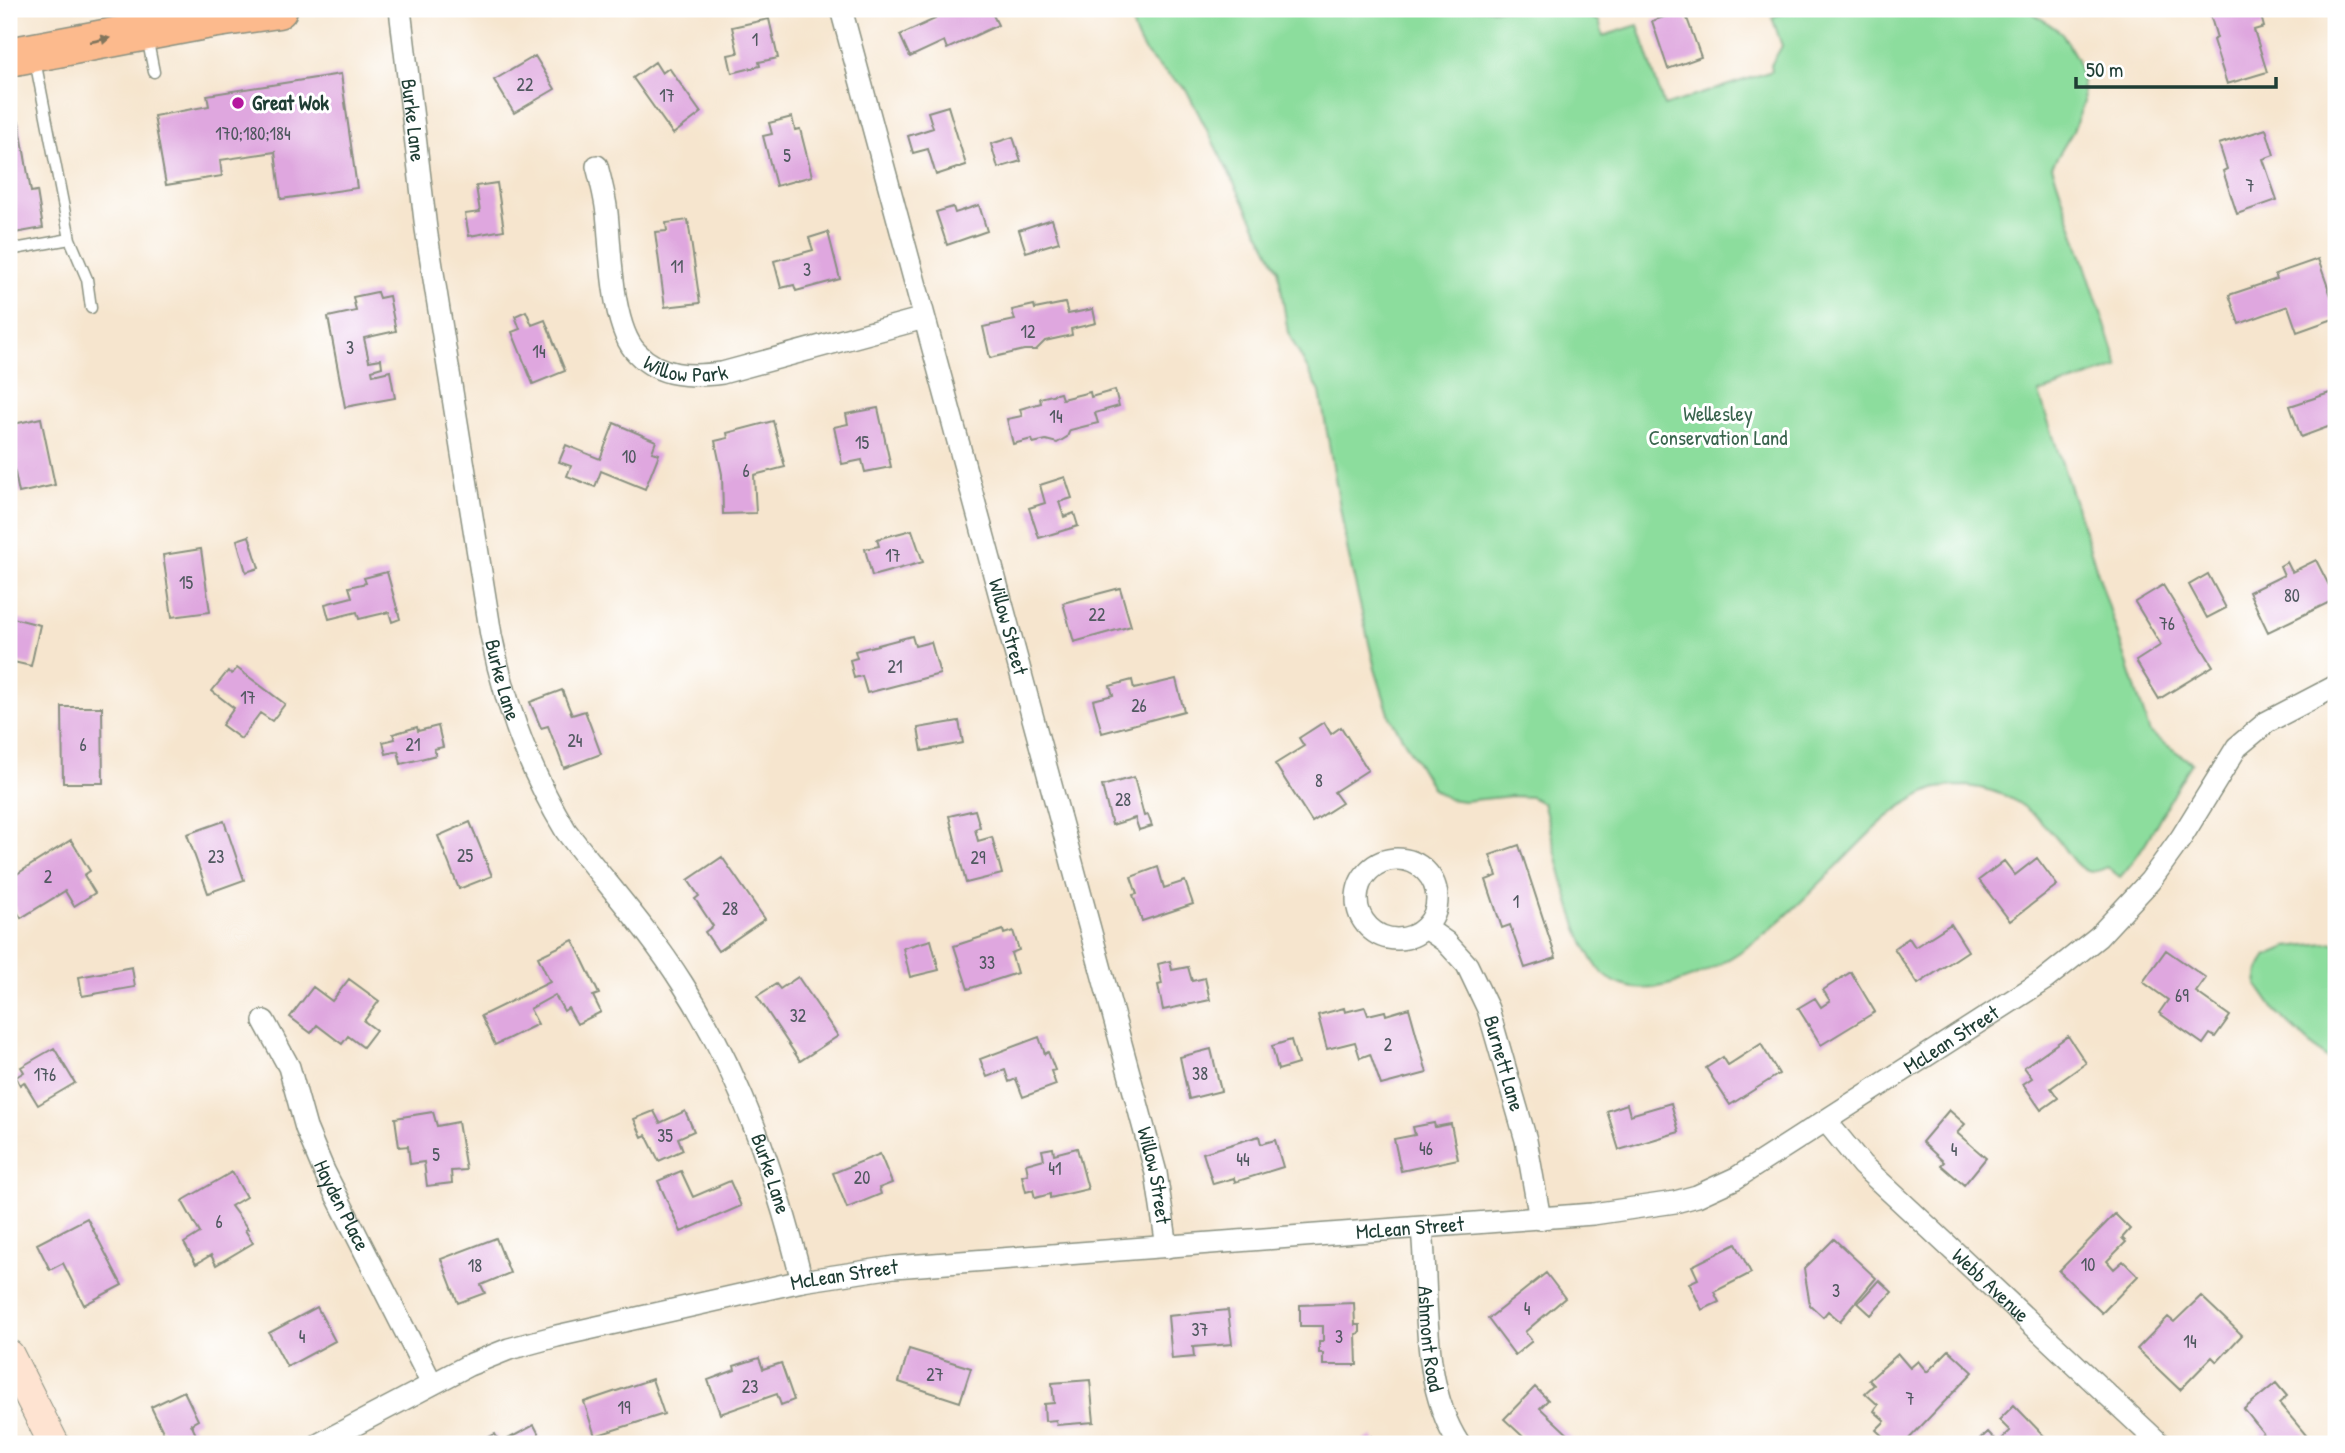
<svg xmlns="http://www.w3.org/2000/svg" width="2345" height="1453" font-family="'Patrick Hand',sans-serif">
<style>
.green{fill:#8cdd9d;stroke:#568d68;stroke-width:2}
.building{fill:#dfa7df}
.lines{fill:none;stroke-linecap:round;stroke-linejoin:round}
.lane-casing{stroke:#8a9181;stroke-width:13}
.street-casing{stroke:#8a9181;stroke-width:24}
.secondary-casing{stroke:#8a9181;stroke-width:32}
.highway-casing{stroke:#8a9181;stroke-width:41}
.lane{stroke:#fff;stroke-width:10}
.street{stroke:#fff;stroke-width:21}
.secondary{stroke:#fee3d1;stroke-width:30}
.highway{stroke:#fcba8d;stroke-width:38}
.oneway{fill:#82755c}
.poi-dot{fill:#b5179e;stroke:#fff;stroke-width:2.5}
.labels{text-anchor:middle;stroke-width:6;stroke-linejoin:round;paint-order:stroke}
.number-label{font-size:18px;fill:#4f585f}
.poi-label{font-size:21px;font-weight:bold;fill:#1f3d34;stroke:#fff;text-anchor:start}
.street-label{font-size:21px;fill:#1f3d34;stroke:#fff}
.park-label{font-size:21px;fill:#3a654e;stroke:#fff}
</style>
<rect width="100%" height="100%" fill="#fff"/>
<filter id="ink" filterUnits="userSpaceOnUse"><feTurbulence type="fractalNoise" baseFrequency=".0143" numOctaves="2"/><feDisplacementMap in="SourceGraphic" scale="14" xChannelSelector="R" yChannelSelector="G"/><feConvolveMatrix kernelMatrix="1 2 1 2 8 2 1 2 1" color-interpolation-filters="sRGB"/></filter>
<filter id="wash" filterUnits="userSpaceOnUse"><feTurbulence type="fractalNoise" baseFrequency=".00686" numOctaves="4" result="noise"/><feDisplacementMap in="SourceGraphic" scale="28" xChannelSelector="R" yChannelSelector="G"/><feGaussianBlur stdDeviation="1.57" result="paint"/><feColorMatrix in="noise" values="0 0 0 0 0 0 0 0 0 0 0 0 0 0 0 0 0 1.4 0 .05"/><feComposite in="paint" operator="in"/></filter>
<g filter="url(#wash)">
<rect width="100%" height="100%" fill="#f6e5ce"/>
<!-- green -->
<path class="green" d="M1131 9H1504L1584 15 1599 21 1603 36 1638 25 1664 106 1772 71 1771 65 1782 46 1772 17 1795 9H2027L2062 33 2077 59 2082 81 2084 102 2073 131 2052 166 2119 367 2039 393 2150 733 2192 763C2166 801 2151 843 2120 877L2107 867C2102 870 2093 873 2087 871 2075 867 2065 849 2058 840 2031 808 2008 790 1966 786 1956 786 1943 786 1934 789 1899 802 1872 830 1847 856 1792 911 1735 974 1654 988 1634 991 1611 985 1598 968 1570 929 1557 851 1543 803L1531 797 1512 796 1464 801 1448 799 1433 789 1390 717 1375 669 1348 553 1320 392 1288 333 1278 269 1186 89C1157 66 1132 49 1131 9Z
M2336 942V1061L2326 1058 2275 1011 2257 985 2259 970 2266 956 2287 947Z"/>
<g id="blocks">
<!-- building -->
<path class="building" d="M934 9H990L998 25 947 49 944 41 910 57 900 35 935 19 931 10Z
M2215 9H2259L2264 27 2254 30 2267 72 2227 84 2213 40 2217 38 2209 11Z
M1684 10 1701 57 1668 69 1652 21Z
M769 19 778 58 759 62 760 66 732 73 728 55 738 53 732 27Z
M535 56 555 89 514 113 494 80Z
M655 62 662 73 669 68 701 113 673 134 633 78Z
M341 74 357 188 281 199 275 152 220 160 222 176 166 185 154 116 209 106 207 95Z
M948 106 966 165 936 175 928 149 913 153 908 136 933 128 928 112Z
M792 117 795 130 800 129 812 176 776 186 763 136 772 134 769 123Z
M19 122 31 192 37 191 43 228 9 234V124Z
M2266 129 2274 155 2263 159 2277 200 2237 214 2223 171 2227 169 2219 144Z
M1013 137 1021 161 998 168 991 144Z
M497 183 504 230 469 236 465 214 480 212 476 186Z
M979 205 987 231 947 245 936 212 953 207 955 213Z
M1052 219 1059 242 1026 252 1019 230Z
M688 220 700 303 665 307 655 232 667 231 666 223Z
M828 232 840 279 796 291 794 285 781 288 774 261 813 250 809 238Z
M2318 259 2336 310V318L2297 332 2288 306 2239 324 2229 295 2277 279 2275 274Z
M377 292 379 298 389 296 396 331 364 338 369 361 381 359 382 367 372 370 373 375 390 371 395 398 345 407 328 317 356 311 353 297Z
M1065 303 1068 314 1093 309 1096 323 1071 329 1072 335 1045 341 1036 350H1024L990 358 983 327 1015 320 1012 310 1034 305 1035 309Z
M526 311 532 325 545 320 565 371 533 384 512 332 520 329 515 316Z
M1115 390 1119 406 1095 413 1098 423 1070 430 1067 437 1057 443 1046 440 1033 443 1032 439 1013 444 1007 419 1022 416 1020 409 1041 403 1040 398 1060 393 1062 399 1090 392 1091 397Z
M2336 391V424L2301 437 2290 406Z
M878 408 891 467 865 472 862 460 842 464 834 427 848 424 846 414Z
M41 418 55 485 19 493 9 443V425Z
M773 421 785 467 754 475 756 513 723 514 722 474 715 441 728 438 727 433Z
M614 423 656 441 652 452 659 454 645 489 601 471 595 487 567 476 571 466 559 462 566 445 600 459Z
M1065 477 1072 498 1059 502 1064 517 1074 513 1078 526 1039 538 1029 508 1045 503 1040 485Z
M912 530 923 562 872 576 865 549 879 546 877 539Z
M249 536 259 568 246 572 237 540Z
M201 549 210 612 172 617 163 555Z
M2316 560 2336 599 2268 632 2249 592 2284 575 2280 566 2287 562 2292 572Z
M387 572 400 619 392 622 389 612 359 619 357 612 329 619 325 604 352 597 349 587 366 583 364 578Z
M2208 574 2226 608 2207 618 2189 585Z
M2163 585 2213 666 2159 699 2136 661 2161 645 2135 602Z
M1120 588 1131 626 1074 642 1063 603Z
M9 617 40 625 31 666 9 661Z
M912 636 915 646 931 642 940 674 867 693 862 676 854 678 850 660 857 658 855 651Z
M237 668 285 704 272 721 260 713 241 739 222 725 234 708 212 691 228 671 232 674Z
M1176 679 1184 711 1102 733 1093 700 1113 695 1110 686 1132 680 1134 689Z
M562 690 572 715 585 711 601 754 564 768 548 726 541 728 530 702Z
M62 707H102L103 783H63Z
M959 721 963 743 922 751 918 728Z
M1324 722 1331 734 1341 727 1368 770 1334 792 1342 803 1312 822 1275 764 1304 746 1299 738Z
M438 726 443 747 434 749 436 755 401 764 398 751 386 754 383 742 395 739 393 734 417 727 418 731Z
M1134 777 1144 816 1148 815 1152 826 1139 830 1135 818 1112 825 1102 786Z
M975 810 980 827 975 829 978 841 992 837 1002 874 966 883 949 816Z
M224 821 244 880 208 893 187 834Z
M470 822 492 876 459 889 438 836Z
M71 840 90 871 84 875 95 893 74 906 65 891 21 918 9 898V879Z
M1519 845 1556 958 1525 968 1510 925 1502 928 1486 880 1497 876 1490 855Z
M722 857 765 919 718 951 705 932 713 926 695 899 699 896 688 880Z
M2037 858 2057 885 2010 921 1979 880 2004 861 2015 875Z
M1158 867 1164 888 1185 881 1193 904 1142 921 1133 895 1137 894 1131 877Z
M1951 924 1968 951 1918 984 1894 948 1909 938 1915 947Z
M1003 930 1004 934 1013 931 1019 950 1011 953 1017 973 968 989 954 946Z
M573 940 599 994 593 996 601 1012 577 1024 568 1008 564 1011 555 995 530 1009 538 1024 495 1045 481 1016 550 982 538 957Z
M931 940 939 970 910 977 903 948Z
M2166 950 2206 978 2196 992 2230 1016 2215 1037 2210 1034 2203 1044 2159 1013 2168 1000 2143 982Z
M1170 961 1172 970 1188 967 1192 981 1205 978 1210 1000 1163 1010 1158 985 1162 984 1158 964Z
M132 967 135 987 82 996 79 977Z
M1851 972 1875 1012 1821 1045 1798 1008 1815 998 1821 1007 1830 1001 1823 990Z
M798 977 838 1036 800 1061 757 996 776 984 780 989Z
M349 979 379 1001 364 1021 376 1030 363 1047 348 1036 342 1044 317 1025 311 1033 290 1017 313 987 332 1001Z
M1365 1007 1368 1015 1385 1011 1386 1015 1409 1008 1427 1073 1381 1085 1370 1054 1360 1058 1355 1042 1327 1049 1318 1015 1344 1008 1345 1012Z
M2068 1036 2086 1063 2051 1088 2058 1098 2041 1110 2023 1084 2032 1078 2024 1067Z
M1039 1037 1045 1054 1048 1052 1055 1070 1051 1071 1056 1085 1023 1097 1016 1079 1009 1082 1005 1070 987 1077 980 1059Z
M1291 1040 1298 1064 1278 1070 1272 1046Z
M1761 1044 1779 1074 1730 1105 1706 1068 1723 1057 1728 1065Z
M54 1048 75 1083 38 1105 24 1082 20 1085 16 1077 24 1072 21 1067Z
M1211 1049 1221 1091 1189 1099 1180 1057Z
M1671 1103 1679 1132 1619 1150 1607 1111 1627 1104 1630 1115Z
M1949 1110 1965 1124 1957 1133 1986 1158 1964 1185 1941 1165 1944 1162 1922 1142Z
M654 1111 660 1123 685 1111 694 1131 678 1138 683 1150 659 1161 646 1135 642 1137 634 1119Z
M433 1112 437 1126 458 1122 466 1170 451 1171 452 1183 427 1186 424 1162 410 1164 408 1146 399 1147 395 1118Z
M1434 1123 1435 1127 1451 1124 1458 1159 1401 1171 1394 1139 1415 1135 1413 1127Z
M1259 1136 1261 1144 1275 1140 1283 1167 1235 1182 1234 1178 1213 1184 1203 1153Z
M1053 1148 1054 1154 1077 1148 1088 1189 1050 1198V1194L1035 1198 1033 1190 1026 1192 1022 1176 1028 1174 1026 1164 1044 1159 1042 1150Z
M880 1154 892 1183 879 1188 881 1194 847 1208 833 1173Z
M681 1171 693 1197 730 1181 741 1206 681 1232 658 1181Z
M232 1172 246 1197 231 1206 248 1229 245 1230 253 1243 216 1265 211 1255 196 1264 184 1243 200 1233 182 1201Z
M2115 1214 2130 1229 2122 1238 2126 1242 2107 1261 2114 1269 2123 1261 2138 1276 2102 1313 2059 1271Z
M87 1218 122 1285 84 1305 63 1263 50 1270 37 1244Z
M496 1238 510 1273 481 1285 485 1293 458 1303 441 1259Z
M1834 1239 1876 1278 1840 1321 1828 1311 1823 1317 1810 1305 1804 1269Z
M1736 1244 1751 1273 1714 1292 1719 1302 1702 1310 1689 1283 1698 1279 1692 1266Z
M1546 1273 1565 1298 1525 1332 1532 1341 1515 1355 1488 1319Z
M1879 1280 1892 1292 1871 1315 1858 1303Z
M2201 1296 2242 1335 2217 1362 2212 1357 2180 1390 2137 1349 2168 1317 2174 1322Z
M1354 1303 1355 1325H1360V1333L1356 1334 1357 1365H1323V1353H1319V1341H1323V1326H1300V1305Z
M317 1307 335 1341 287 1367 269 1333Z
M1228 1310 1232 1344 1193 1347 1194 1357 1172 1359 1168 1316Z
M909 1349 971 1368 960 1402 899 1382Z
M1949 1350 1973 1372 1904 1444H1891L1876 1430 1885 1421 1874 1411 1878 1405 1865 1393 1874 1385 1869 1380 1898 1354 1910 1368 1918 1361 1927 1372Z
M759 1358 763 1369 781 1363 794 1400 781 1405 777 1394 720 1414 708 1380 735 1370 734 1366Z
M652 1379 664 1414 595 1436 584 1402Z
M1090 1380 1094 1422 1057 1425 1056 1420 1045 1421 1044 1404 1054 1403 1052 1383Z
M2276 1383 2287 1396 2279 1403 2306 1435 2295 1444H2268L2260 1436 2263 1433 2244 1409Z
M1535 1387 1548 1400 1540 1408 1572 1438 1566 1444H1531L1504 1419Z
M184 1391 198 1420 191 1424 198 1439 187 1444H169L151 1407Z
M2014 1405 2052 1444H1975L1988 1432 1998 1443 2010 1431 1999 1420Z
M534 1425 544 1444H511L508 1439Z
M495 1434 500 1444H475Z
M1372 1436 1376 1444H1357Z"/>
</g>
</g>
<g filter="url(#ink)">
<use href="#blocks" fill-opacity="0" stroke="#8a9181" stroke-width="2"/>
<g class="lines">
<defs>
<path id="lane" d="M147 37 154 72
M35 60 70 239 87 279 91 308
M9 250 70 239"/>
<g id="street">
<path id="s1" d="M400 9 426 229 491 635C505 705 529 770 566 831 605 882 648 929 682 983 741 1074 776 1177 802 1281"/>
<path id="s2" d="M841 9 1156 1173 1167 1247"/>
<path id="s3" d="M597 166C601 181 605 197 607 213 611 249 611 327 637 353 660 377 691 377 722 373L924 318"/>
<circle cx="1397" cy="899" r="40"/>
<path id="s4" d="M1426 928 1446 942 1467 965 1488 1009 1526 1140 1540 1219"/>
<path id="s5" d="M264 1021 289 1067 306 1128 324 1171 432 1384"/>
<path id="s6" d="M1826 1121 1862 1165 2160 1444"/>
<path id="s7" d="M1422 1229C1429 1299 1420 1384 1459 1444"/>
<path id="s8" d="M319 1444 469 1365 509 1349 557 1336 802 1281 894 1267 1593 1214 1675 1202 1697 1196 1736 1178 2044 980 2098 937 2150 881 2181 838 2237 747 2267 722 2336 686"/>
</g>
<path id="secondary" d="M9 1355 54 1444"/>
<path id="highway" d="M9 57 205 20 278 9"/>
</defs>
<!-- lane casing -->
<use href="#lane" class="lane-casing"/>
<!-- street casing -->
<use href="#street" class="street-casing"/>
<!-- secondary casing -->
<use href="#secondary" class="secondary-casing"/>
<!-- highway casing -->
<use href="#highway" class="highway-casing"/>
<!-- lane -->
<use href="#lane" class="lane"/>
<!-- street -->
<use href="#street" class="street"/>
<!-- secondary -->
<use href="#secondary" class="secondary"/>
<!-- highway -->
<use href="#highway" class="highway"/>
</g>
<!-- one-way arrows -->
<defs><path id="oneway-solid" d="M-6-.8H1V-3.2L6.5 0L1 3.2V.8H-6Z" transform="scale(1.75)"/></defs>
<use class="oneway" href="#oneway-solid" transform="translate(100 40) rotate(-12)"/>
</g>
<!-- markers -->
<circle class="poi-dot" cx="238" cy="103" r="7"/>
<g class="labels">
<!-- number labels -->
<g class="number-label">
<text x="755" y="46">1</text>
<text x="525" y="91">22</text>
<text x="667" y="102">17</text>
<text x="253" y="140">170;180;184</text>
<text x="787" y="162">5</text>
<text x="2250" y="192">7</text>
<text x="677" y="273">11</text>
<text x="807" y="276">3</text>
<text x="1028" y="338">12</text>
<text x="350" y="354">3</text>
<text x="539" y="358">14</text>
<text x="1056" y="423">14</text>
<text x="862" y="449">15</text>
<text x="629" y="463">10</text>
<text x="746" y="477">6</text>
<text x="893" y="562">17</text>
<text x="186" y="589">15</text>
<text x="2292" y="602">80</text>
<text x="1097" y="621">22</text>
<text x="2167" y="630">76</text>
<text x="895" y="673">21</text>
<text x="248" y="704">17</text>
<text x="1139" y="712">26</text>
<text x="575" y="747">24</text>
<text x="83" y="751">6</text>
<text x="413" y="751">21</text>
<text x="1319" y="787">8</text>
<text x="1123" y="806">28</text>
<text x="465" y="862">25</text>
<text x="216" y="863">23</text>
<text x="978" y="864">29</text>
<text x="48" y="883">2</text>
<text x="1516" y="908">1</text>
<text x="730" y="915">28</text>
<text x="987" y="969">33</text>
<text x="2182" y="1002">69</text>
<text x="798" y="1022">32</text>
<text x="1388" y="1051">2</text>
<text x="1200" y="1080">38</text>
<text x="45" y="1081">176</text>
<text x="665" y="1142">35</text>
<text x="1426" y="1155">46</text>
<text x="1954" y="1156">4</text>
<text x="436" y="1161">5</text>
<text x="1243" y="1166">44</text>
<text x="1055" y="1175">41</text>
<text x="862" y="1184">20</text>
<text x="219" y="1228">6</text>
<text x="2088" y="1271">10</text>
<text x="475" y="1272">18</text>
<text x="1836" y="1297">3</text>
<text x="1527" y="1315">4</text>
<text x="1200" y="1336">37</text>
<text x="302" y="1343">4</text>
<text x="1339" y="1343">3</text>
<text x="2190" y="1348">14</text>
<text x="935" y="1381">27</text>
<text x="750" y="1393">23</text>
<text x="1910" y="1405">7</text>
<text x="624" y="1414">19</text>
</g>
<!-- poi labels -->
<g class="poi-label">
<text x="252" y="110">Great Wok</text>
</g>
<!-- street labels -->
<g class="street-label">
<text dy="7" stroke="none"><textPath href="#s1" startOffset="112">Burke Lane</textPath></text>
<text dy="7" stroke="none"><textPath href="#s3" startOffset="247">Willow Park</textPath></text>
<text dy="7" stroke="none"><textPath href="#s2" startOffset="640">Willow Street</textPath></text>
<text dy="7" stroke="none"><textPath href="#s1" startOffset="679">Burke Lane</textPath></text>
<text dy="7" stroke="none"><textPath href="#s8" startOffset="1712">McLean Street</textPath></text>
<text dy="7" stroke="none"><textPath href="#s4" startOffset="161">Burnett Lane</textPath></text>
<text dy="7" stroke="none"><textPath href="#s1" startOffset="1246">Burke Lane</textPath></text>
<text dy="7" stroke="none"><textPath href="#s2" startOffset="1208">Willow Street</textPath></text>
<text dy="7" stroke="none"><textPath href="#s5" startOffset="201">Hayden Place</textPath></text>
<text dy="7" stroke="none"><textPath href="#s8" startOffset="1124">McLean Street</textPath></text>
<text dy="7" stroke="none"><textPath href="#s8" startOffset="556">McLean Street</textPath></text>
<text dy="7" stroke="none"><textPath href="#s6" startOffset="233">Webb Avenue</textPath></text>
<text dy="7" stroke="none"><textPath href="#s7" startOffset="110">Ashmont Road</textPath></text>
</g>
<!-- park labels -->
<g class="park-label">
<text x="1718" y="421">Wellesley<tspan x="1718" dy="24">Conservation Land</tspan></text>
</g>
</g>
<!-- margin -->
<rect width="2345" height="1453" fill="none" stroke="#fff" stroke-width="35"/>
<!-- scale -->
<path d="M2076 77v10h200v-10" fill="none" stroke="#1f3d34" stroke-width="3.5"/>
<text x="2086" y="77" font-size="21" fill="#1f3d34" stroke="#ffffff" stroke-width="5" paint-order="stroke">50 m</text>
</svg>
